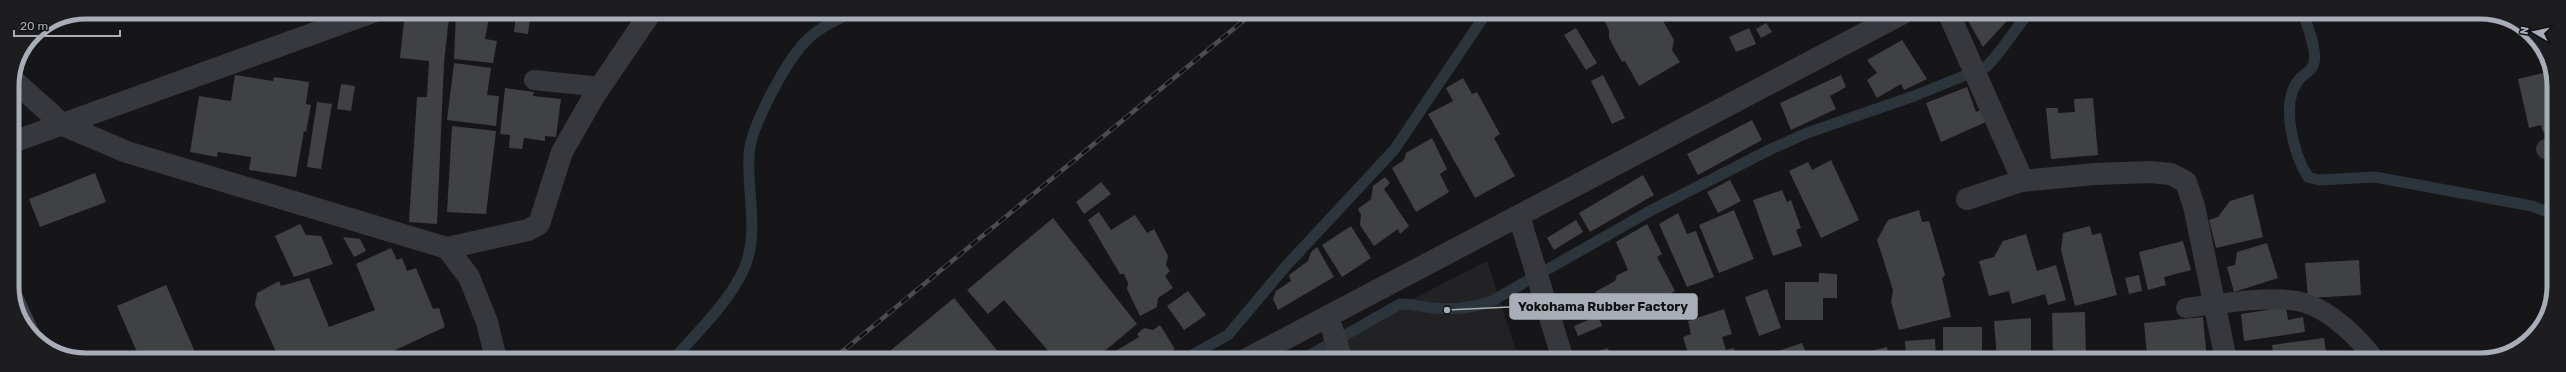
<svg xmlns="http://www.w3.org/2000/svg" width="2566" height="372" font-family="Rubik,sans-serif">
<style>
.built{fill:#222225}
.water{fill:#2c353c}
.lines{fill:none;stroke-linecap:round;stroke-linejoin:round}
.stream{stroke:#2c353c;stroke-width:11}
.building{fill:#404145}
.service{stroke:#37383d;stroke-width:20}
.minor{stroke:#37383d;stroke-width:22}
.tertiary{stroke:#37383d;stroke-width:22}
.rail-casing{stroke:#4a4c52;stroke-width:4.5}
.rail{stroke:#111113;stroke-width:3;stroke-dasharray:9;stroke-linecap:butt}
.rim{fill:none;stroke:#a8adb8;stroke-width:5}
.leader{fill:none;stroke:#a8adb8;stroke-width:1.5}
.callout-dot{fill:#a8adb8;stroke:#111113;stroke-width:1.5}
.callout{fill:#a8adb8;stroke:#a8adb8;stroke-width:1.5}
.callout-label{font-size:13px;text-anchor:middle;font-weight:bold;fill:#111}
</style>
<rect width="100%" height="100%" fill="#161618"/>
<!-- built -->
<path class="built" d="M1487 261 1519 360H1294Z"/>
<!-- water -->
<path class="water" d="M86 12H95L34 34 58 18Z"/>
<g class="lines">
<!-- stream -->
<path class="stream" d="M2303 13C2307 25 2319 54 2313 66 2310 72 2302 75 2298 81 2280 104 2294 155 2308 177L2319 180 2375 177 2532 206 2553 214
M673 360C698 331 737 295 748 258 757 225 747 188 749 155 750 127 788 57 809 38 822 26 838 19 853 12
M1183 360 1228 335 1286 266 1394 150 1487 12
M1301 360 1400 304C1411 303 1420 307 1431 308 1451 310 1473 308 1492 301L1650 211 1769 150 1807 133 1914 96 1986 67C2003 51 2014 29 2030 12"/>
</g>
<!-- building -->
<path class="building" d="M405 12 449 17 444 63 437 224 409 222 417 97H427L429 61 400 58Z
M456 12H511V17L489 18 485 39 497 41 493 63 454 59Z
M614 12H636V15Z
M1600 12H1658L1674 40 1672 50 1680 62 1639 86 1625 61 1622 62 1609 38V30Z
M1963 12H2015L1983 47Z
M516 16 530 18 528 34 514 32Z
M1766 23 1772 32 1761 38 1756 29Z
M1576 28 1597 63 1586 70 1564 35Z
M1749 28 1756 44 1736 52 1729 37Z
M1902 40 1927 79 1904 90 1901 84 1877 98 1867 80 1877 73 1867 60Z
M454 63 491 68 487 95 499 96 496 126 447 120Z
M2552 71 2553 130 2543 132 2541 125 2529 128 2518 79Z
M235 75 273 81 274 77 309 82 306 104 311 105 306 132 304 131 296 177 249 170 251 157 218 152 217 157 190 152 199 96 231 101Z
M1603 75 1625 118 1612 124 1591 81Z
M1841 75 1846 87 1830 96 1836 109 1791 130 1780 103Z
M1463 78 1472 94 1477 92 1500 134 1494 138 1515 176 1475 198 1428 114 1453 101 1446 88Z
M341 84 355 86 351 111 337 109Z
M1967 87 1976 112 1981 110 1986 122 1941 142 1926 103Z
M505 88 534 92 533 96 561 99 556 137 545 136V141L524 138 522 149 509 148 510 135 500 134Z
M2093 98 2098 155 2051 159 2046 108H2058V113L2075 112 2074 99Z
M317 102 332 104 321 169 307 167Z
M1752 120 1762 140 1698 175 1687 154Z
M452 126 496 131 486 214 447 212Z
M1432 138 1447 169 1440 174 1449 192 1416 212 1392 168 1404 160 1406 153Z
M1831 160 1859 220 1821 238 1789 171 1808 162 1812 170Z
M95 173 106 202 40 227 29 199Z
M1643 175 1654 195 1590 232 1579 213Z
M1385 177 1390 183 1384 189 1409 226 1400 234 1398 229 1374 246 1360 225 1361 215 1358 209 1371 199 1373 186Z
M1730 180 1741 201 1718 213 1707 192Z
M1101 182 1111 194 1084 214 1076 202Z
M1782 190 1787 202 1791 200 1801 228 1796 230 1802 246 1773 256 1753 200Z
M2253 194 2263 237 2216 248 2209 220 2218 217 2230 201Z
M1734 210 1754 259 1719 273 1699 225Z
M1919 210 1922 222 1929 221 1945 275 1942 278 1951 317 1899 330 1891 302 1893 290 1877 240 1888 220Z
M1099 212 1111 230 1135 215 1147 233 1154 229 1168 256 1166 265 1170 271 1165 276 1173 288 1158 298 1157 307 1140 316 1127 289 1128 283 1124 274H1120L1088 220Z
M1678 213 1687 234 1696 231 1714 277 1687 287 1659 224Z
M1053 218 1137 324 1094 360H1056L1004 300 988 314 967 290Z
M1576 220 1583 232 1554 250 1547 238Z
M300 224 306 235 321 236 333 264 294 277 275 236Z
M1647 224 1662 254 1657 257 1675 291 1660 299 1651 297 1606 319 1595 292 1615 281 1617 275 1628 270 1616 242Z
M1351 226 1371 258 1342 277 1322 245Z
M2090 226 2092 235 2101 233 2117 295 2075 306 2061 250 2063 233Z
M2026 234 2037 271 2056 265 2066 300 2048 305 2045 294 2012 304 2009 291 1989 296 1979 261 1994 257 2003 241Z
M343 237 360 239 366 251 354 257Z
M2183 241 2191 270 2164 277 2166 285 2148 290 2139 252Z
M2267 243 2278 278 2234 292 2227 267 2235 265 2237 252Z
M1317 247 1334 277 1278 310 1273 299 1276 291 1291 281 1289 275 1308 261 1311 252Z
M391 248 397 260 402 258 407 271 416 268 433 309 439 308 445 327 391 352 394 359H279L255 305 257 293 279 281 281 286 309 278 329 327 375 310 356 264Z
M2359 260 2361 295 2308 298 2305 263Z
M1819 273 1837 274V298H1823V320H1785V282H1819Z
M2139 275 2142 291 2129 294 2125 278Z
M14 276 39 330 32 333 14 305Z
M166 285 198 359H140L117 306Z
M1767 289 1781 328 1759 336 1745 297Z
M1188 291 1206 315 1184 330 1167 306Z
M954 298 1005 360H879Z
M2286 307 2288 320 2303 317 2305 332 2244 341 2241 314Z
M1724 309 1732 334 1722 337 1726 350 1734 348 1737 360H1690L1683 337 1691 334 1688 321Z
M2085 312 2086 360H2053L2052 313Z
M1598 316 1602 326 1578 336 1574 326Z
M2203 317 2207 360H2154L2153 353 2147 354 2144 323Z
M2031 318V360H1997L1994 321Z
M1160 325 1175 349 1169 354 1170 360H1109L1107 356 1139 337 1137 334 1144 328 1153 330Z
M1943 327H1982V352H1977V360H1943Z
M2324 338 2327 360H2274L2272 345Z
M1935 339 1936 360H1906L1905 341Z
M1802 343 1806 353 1787 360H1768L1766 355Z
M1887 347 1890 360H1851L1850 356Z
M1607 348 1614 356 1627 351 1633 360H1590L1588 355Z
M728 351 735 360H717Z"/>
<g class="lines">
<!-- service -->
<path class="service" d="M534 80 592 86 598 89
M2546 149 2553 148
M2186 308C2218 304 2274 294 2305 303 2331 311 2359 338 2375 360"/>
<!-- minor -->
<path class="minor" d="M1948 12 2023 181
M51 114 63 125 127 152 447 248 469 277 487 322 496 359
M13 142 373 12
M1967 199 2021 181 2094 174 2150 172 2171 174 2186 182 2194 206 2226 360
M1519 216 1563 360
M447 248 528 230 539 224 562 152 594 96 651 12
M1328 316 1342 360"/>
<!-- tertiary -->
<path class="tertiary" d="M13 80 51 114
M1245 360 1905 12"/>
<defs>
<path id="rail" d="M832 360 1254 12"/>
</defs>
<!-- rail casing -->
<use href="#rail" class="rail-casing"/>
<!-- rail -->
<use href="#rail" class="rail"/>
</g>
<!-- crop -->
<path d="M0 0H2566V372H0ZM86 19H2480A67 67 0 0 1 2547 86V286A67 67 0 0 1 2480 353H86A67 67 0 0 1 19 286V86A67 67 0 0 1 86 19Z" fill="#1d1d20" fill-rule="evenodd"/>
<path class="rim" d="M86 19H2480A67 67 0 0 1 2547 86V286A67 67 0 0 1 2480 353H86A67 67 0 0 1 19 286V86A67 67 0 0 1 86 19Z"/>
<!-- callouts -->
<path class="leader" d="M1447 310L1510 307"/>
<circle class="callout-dot" cx="1447" cy="310" r="4"/>
<rect class="callout" x="1510" y="294" width="187" height="25" rx="4"/>
<g class="callout-label">
<text x="1603" y="311">Yokohama Rubber Factory</text>
</g>
<!-- north arrow -->
<g transform="translate(2534 32) rotate(279)" stroke="#111113" stroke-width="3" paint-order="stroke">
<path d="M0-3L7 15L0 10L-7 15Z" fill="#a8adb8"/>
<text y="-6" font-size="11" font-weight="bold" text-anchor="middle" fill="#a8adb8">N</text>
</g>
<!-- scale -->
<path d="M14 30v6h106v-6" fill="none" stroke="#a8adb8" stroke-width="2"/>
<text x="20" y="30" font-size="12" fill="#a8adb8" stroke="#111113" stroke-width="3" paint-order="stroke">20 m</text>
</svg>
